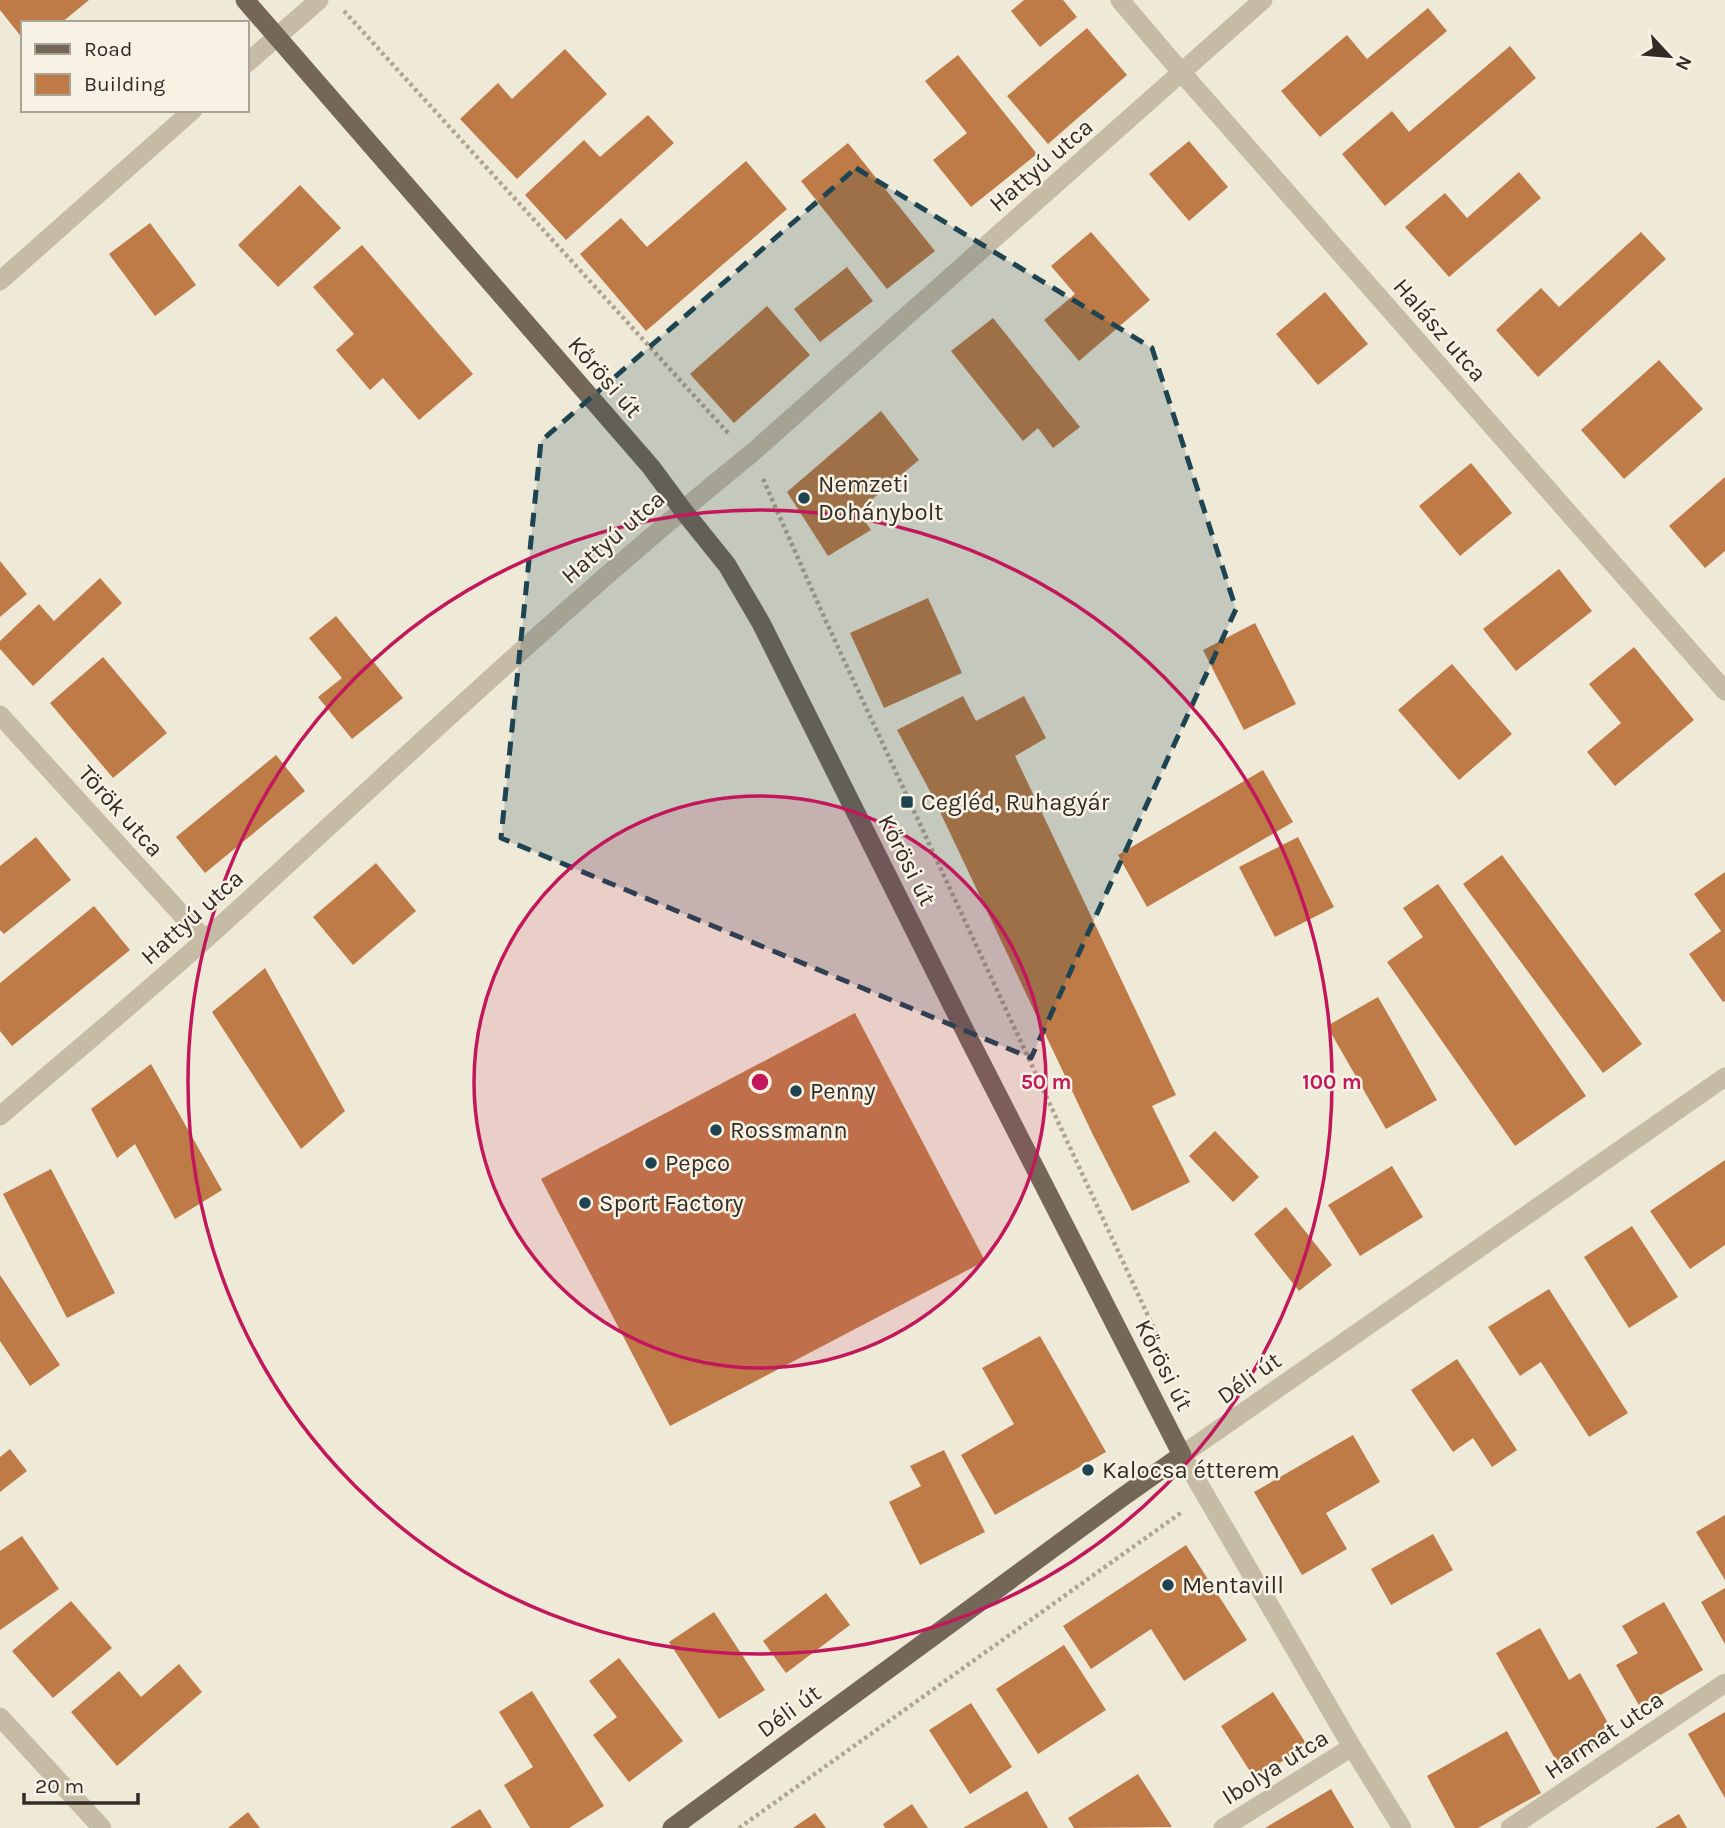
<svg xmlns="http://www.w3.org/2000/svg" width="1725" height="1828" font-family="Karla,sans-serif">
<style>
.building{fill:#bf7b47}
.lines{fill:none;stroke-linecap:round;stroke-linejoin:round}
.path{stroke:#b2a590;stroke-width:4.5;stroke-dasharray:3.5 3.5;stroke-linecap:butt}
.minor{stroke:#c6bba5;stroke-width:19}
.tertiary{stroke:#c6bba5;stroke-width:19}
.primary{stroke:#746758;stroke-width:19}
.marked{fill:#1e4451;fill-opacity:0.2;stroke:#1e4451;stroke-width:5;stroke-dasharray:14 9;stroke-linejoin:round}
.ring{fill:none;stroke:#c2185b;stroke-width:3.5}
.poi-dot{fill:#1e4451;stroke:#f7f2e4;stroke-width:2.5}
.labels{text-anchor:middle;stroke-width:5;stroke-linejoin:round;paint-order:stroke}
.street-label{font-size:24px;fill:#332c26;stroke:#f7f2e4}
.poi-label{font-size:24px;fill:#332c26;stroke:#f7f2e4;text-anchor:start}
.centre{fill:#c2185b;stroke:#f7f2e4;stroke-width:3.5}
.ring-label{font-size:21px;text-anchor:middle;font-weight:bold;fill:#c2185b;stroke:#f7f2e4;stroke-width:5;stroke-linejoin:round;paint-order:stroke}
</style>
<rect width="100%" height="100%" fill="#efe9d8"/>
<!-- building -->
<path class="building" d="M0 0H89L61 23H23V39L0 10Z
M1024 0H1063L1077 17 1040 47 1011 11Z
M1428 8 1447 31 1320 137 1281 91 1347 35 1367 59Z
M1087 28 1127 75 1048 144 1007 96Z
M1510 46 1536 78 1385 206 1342 154 1392 111 1409 132Z
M565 49 607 94 517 179 460 119 498 83 512 99Z
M958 55 1037 154 971 207 933 160 967 133 925 81Z
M648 115 674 143 566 240 525 195 584 140 600 157Z
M1189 141 1228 187 1189 221 1149 174Z
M848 143 935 251 887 289 801 181Z
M746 161 787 209 646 331 580 254 621 218 647 247Z
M1519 172 1541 198 1449 277 1405 227 1445 193 1467 218Z
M300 185 341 228 278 287 238 245Z
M150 223 196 285 155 316 109 254Z
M1091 232 1150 300 1079 361 1044 320 1075 294 1051 266Z
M1641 232 1666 259 1538 377 1496 330 1541 288 1559 307Z
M362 245 473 374 419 420 383 378 370 390 336 350 354 334 313 287Z
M847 267 873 301 820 342 794 309Z
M1325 292 1368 344 1318 385 1276 334Z
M767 306 810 355 734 423 690 374Z
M993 318 1080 427 1053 448 1038 428 1023 441 951 351Z
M1659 360 1703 409 1624 479 1581 430Z
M881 411 919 460 858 511 871 530 828 556 787 492Z
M1471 463 1512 513 1460 556 1419 506Z
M1725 477V551L1705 568 1669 526Z
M0 561 27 594 0 617Z
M1559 569 1592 611 1516 671 1483 629Z
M100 578 122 603 33 686 0 649V641L39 604 54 621Z
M928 598 962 673 884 708 850 633Z
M336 616 403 698 352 739 318 697 342 678 309 638Z
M1255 623 1296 704 1244 730 1203 650Z
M1634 647 1694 720 1615 786 1587 752 1621 723 1589 684Z
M103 657 167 733 113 778 50 703Z
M1452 664 1512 734 1459 780 1398 710Z
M963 696 976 721 1024 696 1046 738 1015 756 1176 1095 1152 1106 1190 1182 1132 1211 1093 1135 932 795 897 730Z
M276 755 305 791 205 873 176 837Z
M1263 770 1293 822 1147 907 1118 855Z
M36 837 71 880 4 934 0 930V866Z
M1298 837 1334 907 1275 937 1239 867Z
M1502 855 1642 1044 1603 1073 1463 884Z
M376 863 416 911 353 965 313 917Z
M1725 872V1001L1723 1002 1689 954 1721 931 1694 894Z
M1438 884 1586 1096 1515 1146 1387 962 1423 937 1403 908Z
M94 906 130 950 12 1046 0 1031V983Z
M265 968 345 1111 301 1149 212 1012Z
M1378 997 1437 1100 1386 1129 1327 1026Z
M855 1013 985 1261 670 1426 541 1179Z
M151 1064 222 1190 175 1219 135 1144 117 1158 91 1109Z
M1215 1131 1259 1177 1233 1202 1189 1156Z
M1725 1160V1245L1690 1269 1650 1211Z
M1392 1166 1423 1217 1360 1256 1328 1205Z
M51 1169 115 1293 67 1318 3 1194Z
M1286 1207 1332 1265 1299 1291 1254 1234Z
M1632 1226 1678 1297 1629 1328 1584 1257Z
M0 1275 60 1365 30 1386 0 1341Z
M1549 1289 1628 1413 1589 1437 1541 1362 1520 1376 1488 1327Z
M1040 1336 1106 1452 995 1515 961 1455 1014 1424 982 1368Z
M1457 1359 1517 1450 1492 1467 1473 1438 1453 1452 1411 1390Z
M1353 1435 1380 1482 1326 1513 1347 1549 1302 1575 1254 1492Z
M10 1449 27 1471 0 1492V1457Z
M944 1450 985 1532 920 1565 889 1502 921 1486 910 1466Z
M1725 1515V1580L1696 1532Z
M1433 1534 1453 1570 1391 1605 1371 1569Z
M22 1536 59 1589 0 1630V1551Z
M1186 1545 1247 1640 1184 1681 1151 1629 1091 1669 1063 1626Z
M1725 1588V1644L1701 1602Z
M826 1593 850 1625 786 1673 763 1641Z
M71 1601 112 1648 53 1698 12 1651Z
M1664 1602 1703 1670 1640 1707 1616 1665 1638 1653 1622 1626Z
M714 1612 765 1690 719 1719 669 1642Z
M1540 1628 1569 1680 1580 1673 1614 1734 1559 1766 1496 1653Z
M1064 1645 1106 1710 1038 1754 996 1689Z
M619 1658 683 1741 629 1782 593 1735 617 1717 589 1681Z
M179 1664 202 1692 117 1766 71 1712 119 1671 141 1697Z
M532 1691 604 1806 569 1828H530L504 1785 533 1767 499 1712Z
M1273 1692 1307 1745 1255 1779 1221 1726Z
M971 1703 1012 1767 970 1794 929 1730Z
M1725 1712V1798L1688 1734Z
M1507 1731 1541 1793 1478 1828H1455L1427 1776Z
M1138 1774 1172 1827 1074 1828 1068 1818Z
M1331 1789 1354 1828H1265Z
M1027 1791 1048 1828H963Z
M912 1804 928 1828H885L883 1824Z
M480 1809 492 1828H450Z
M248 1812 260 1828H228Z
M815 1813 826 1828H793Z
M1679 1814 1687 1828H1655Z"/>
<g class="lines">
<!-- path -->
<path class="path" d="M344 11 729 434
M763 479 824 617 1156 1333
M739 1828 1182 1512"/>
<!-- minor -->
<path class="minor" d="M1120 0 1182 73 1725 691
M247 63 319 0
M0 281 193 110
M0 715 205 940
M0 1116C69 1057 140 998 208 937 388 774 563 606 752 453L1263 0
M1182 1455 1352 1747 1402 1828
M0 1717 102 1828
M1223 1828 1352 1747
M1510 1828 1725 1683"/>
<!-- tertiary -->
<path class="tertiary" d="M1182 1455 1725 1077"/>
<!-- primary -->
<path class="primary" d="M245 0 651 467 682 509 727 565 761 623 969 1039 1182 1455 1124 1496 672 1828"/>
</g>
<!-- marked area -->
<path class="marked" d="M856 168 1152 348 1236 609 1031 1058 501 838 541 441Z"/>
<!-- distance rings -->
<circle cx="760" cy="1082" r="286" fill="#c2185b" fill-opacity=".12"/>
<g class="ring">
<circle cx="760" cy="1082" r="286"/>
<circle cx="760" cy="1082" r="572"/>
</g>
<!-- markers -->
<g class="poi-dot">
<circle cx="804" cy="498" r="7"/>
<rect x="900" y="795" width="14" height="14" rx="3.5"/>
<circle cx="796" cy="1091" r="7"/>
<circle cx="716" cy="1130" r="7"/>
<circle cx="651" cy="1163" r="7"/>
<circle cx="585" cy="1203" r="7"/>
<circle cx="1088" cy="1470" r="7"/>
<circle cx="1168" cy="1585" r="7"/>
</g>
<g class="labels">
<!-- street labels -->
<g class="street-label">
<text transform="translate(1041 165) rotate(-41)" y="8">Hattyú utca</text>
<text transform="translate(1440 330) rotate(49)" y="8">Halász utca</text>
<text transform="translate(605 377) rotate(49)" y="8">Kőrösi út</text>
<text transform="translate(613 537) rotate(-41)" y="8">Hattyú utca</text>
<text transform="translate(121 811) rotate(48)" y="8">Török utca</text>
<text transform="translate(907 860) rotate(63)" y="8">Kőrösi út</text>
<text transform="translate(192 917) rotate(-42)" y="8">Hattyú utca</text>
<text transform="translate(1164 1365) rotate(63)" y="8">Kőrösi út</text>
<text transform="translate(1249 1378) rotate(-35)" y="8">Déli út</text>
<text transform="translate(789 1711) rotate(-36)" y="8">Déli út</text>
<text transform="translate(1604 1735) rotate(-34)" y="8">Harmat utca</text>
<text transform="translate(1275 1767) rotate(-32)" y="8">Ibolya utca</text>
</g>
<!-- poi labels -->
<g class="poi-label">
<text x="818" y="492">Nemzeti<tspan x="818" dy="28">Dohánybolt</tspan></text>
<text x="921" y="810">Cegléd, Ruhagyár</text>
<text x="810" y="1099">Penny</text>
<text x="730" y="1138">Rossmann</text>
<text x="665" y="1171">Pepco</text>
<text x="599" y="1211">Sport Factory</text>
<text x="1102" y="1478">Kalocsa étterem</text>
<text x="1182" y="1593">Mentavill</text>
</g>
</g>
<circle cx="760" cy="1082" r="10" class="centre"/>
<g class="ring-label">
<text x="1046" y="1089">50 m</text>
<text x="1332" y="1089">100 m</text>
</g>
<!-- legend -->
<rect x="21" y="21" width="228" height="91" fill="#f7f2e4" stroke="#a9a398" stroke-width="2"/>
<rect x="35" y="44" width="35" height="10" fill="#746758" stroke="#a9a398" stroke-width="2"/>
<text x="84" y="56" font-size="21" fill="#332c26">Road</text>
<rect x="35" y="74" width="35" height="21" fill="#bf7b47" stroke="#a9a398" stroke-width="2"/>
<text x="84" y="91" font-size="21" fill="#332c26">Building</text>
<!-- north arrow -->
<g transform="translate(1669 56) rotate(116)" stroke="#f7f2e4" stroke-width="5" paint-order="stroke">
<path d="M0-5L12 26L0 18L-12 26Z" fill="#332c26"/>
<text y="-10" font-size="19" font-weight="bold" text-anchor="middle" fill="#332c26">N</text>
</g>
<!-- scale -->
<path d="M24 1793v10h114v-10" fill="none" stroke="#332c26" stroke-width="3.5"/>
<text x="35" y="1793" font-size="21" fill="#332c26" stroke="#f7f2e4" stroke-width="5" paint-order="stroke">20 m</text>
</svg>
